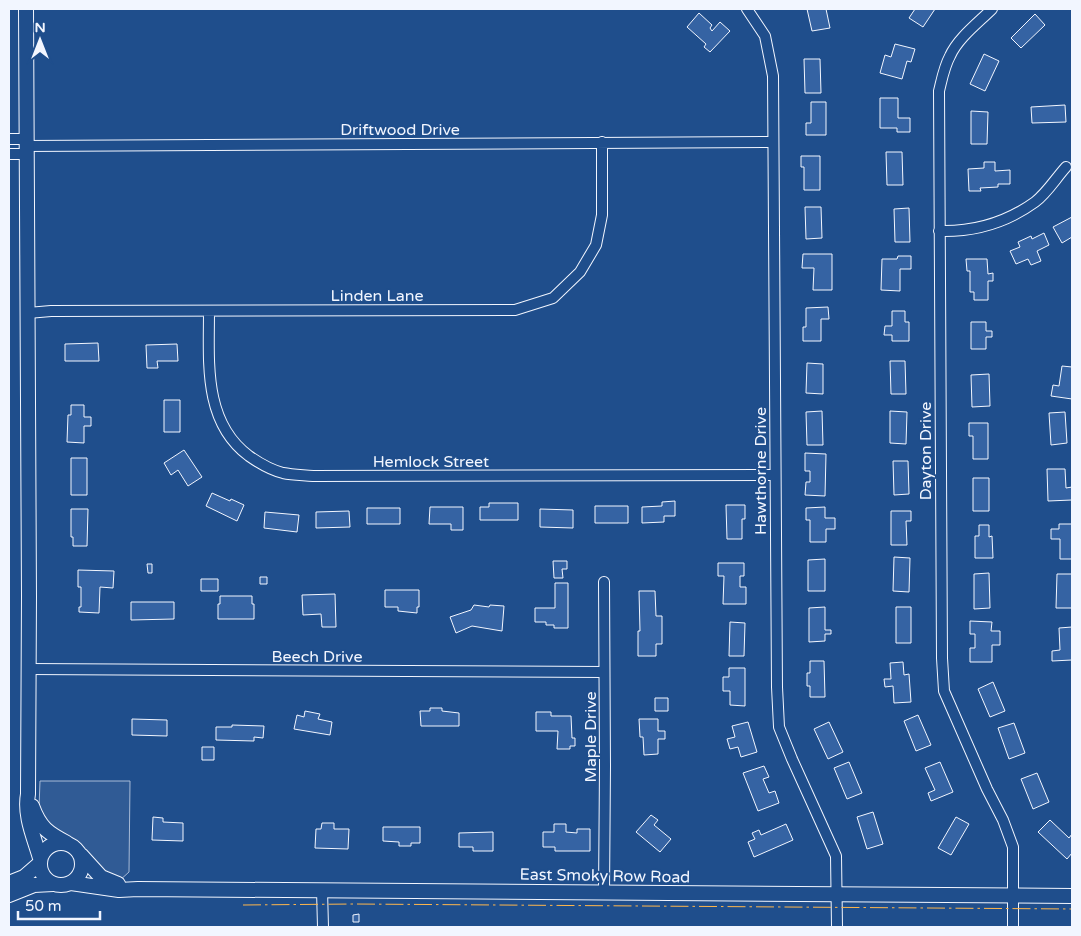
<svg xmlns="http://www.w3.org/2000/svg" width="1081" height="936" font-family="'Varela Round',sans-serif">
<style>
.green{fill:#305b95;stroke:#a8bbd7}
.building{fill:#3563a3;stroke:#f2f6ff}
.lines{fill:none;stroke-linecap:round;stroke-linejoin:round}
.street-casing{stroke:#f2f6ff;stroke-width:12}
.secondary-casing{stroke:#f2f6ff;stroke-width:16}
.street{stroke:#1f4e8c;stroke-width:10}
.secondary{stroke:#1f4e8c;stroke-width:14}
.power{stroke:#ffb74d;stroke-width:1;stroke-dasharray:18 4 2.5 4;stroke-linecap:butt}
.labels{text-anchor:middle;stroke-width:4;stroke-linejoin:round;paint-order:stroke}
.street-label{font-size:16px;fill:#f2f6ff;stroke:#1f4e8c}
</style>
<rect width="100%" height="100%" fill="#1f4e8c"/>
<!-- green -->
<path class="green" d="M40 781H130L129 872 119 881 105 875 94 863 79 842 58 832 48 823 39 808Z"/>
<!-- building -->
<path class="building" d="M807 9H826L830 28 812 31Z
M915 9H935L923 27 909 18Z
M699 13 712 25 710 28 712 31 720 22 730 31 710 52 704 47 706 44 687 27Z
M1035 14 1045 25 1021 48 1011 38Z
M895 44 915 49 911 62 907 61 902 79 880 73 885 55 891 57Z
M984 54 999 61 985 91 970 84Z
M804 59H820L821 93H805Z
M880 98H898V118H910V132H897V128H880Z
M811 102H826V135H806V123H811Z
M1065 105 1066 122 1032 123 1031 107Z
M971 111 988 112 987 144H971Z
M886 152H902L903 185H887Z
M801 156H820V190H804V167H801Z
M984 162H995V171L1010 170V184H998V187L980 188 981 191H969L968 169 984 168Z
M805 207H821L822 238 806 239Z
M909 208 910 242H895L894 209Z
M1072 217V237L1062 243 1053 227Z
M1044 233 1049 245 1037 251 1041 261 1031 265 1028 259 1016 264 1010 251 1020 247 1018 242 1031 236 1032 239Z
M803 254H832V290H813L814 268H802Z
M898 256H911V269H900V291L881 290 882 259H897Z
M966 259H987L988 274 993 273V281H988V300H974V292H970V271H967Z
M828 307 829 319H821V341H803V327H806V308Z
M892 311H905V322H909V341H892V335H884L885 326H892Z
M971 322H986V331H992V337H986V349H971Z
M98 343 99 361H65V344Z
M177 344 178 361H157L158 368H147L146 345Z
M890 361H905L906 394H891Z
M807 363 823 364V394L806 393Z
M1062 366 1072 367V399L1051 396 1053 385 1059 386Z
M989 374 990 406 972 407 971 375Z
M164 400H180V432H164Z
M71 405H84V417H91V426H84V443L67 442 68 415H71Z
M822 411 823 445H807L806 412Z
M890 411 907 412 906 444 890 443Z
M1065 412 1067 443 1051 445 1049 413Z
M969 423H988V459H973V436H969Z
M184 450 202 477 188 486 178 470 171 475 164 463Z
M805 453 826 454 825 496 805 495 806 482H810V471H805Z
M71 458H87V495H71Z
M893 461H908L909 494 894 495Z
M1047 469H1065L1066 488 1072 487V500L1048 501Z
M973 478H989V511H973Z
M212 493 230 501 231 499 244 505 237 521 206 506Z
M675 501V516H664V522L642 523V507L662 506V502Z
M489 503H518V520H480V507H489Z
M726 505H745V519H742V539H727Z
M595 506H628V523H595Z
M430 507H463V530H451V524H429Z
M825 507V518H835V529H826V542H810V520H806V508Z
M367 508H400V524H367Z
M71 509H88L87 546H73V537H71Z
M540 509 573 510V528L540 527Z
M349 511 350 527 316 528V512Z
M891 511H911V521H906L907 545H891Z
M265 512 299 515 297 532 264 528Z
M1059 524H1072V559H1060V539H1051V529H1059Z
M979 525H989V537L992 536 993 558H975V536H979Z
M894 557 910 558 909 592 893 591Z
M825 559V591H808V560Z
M553 561H567V569H562L563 578H554Z
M718 563H744V576H740V587H746V604H723L724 576H718Z
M147 564H152V573H148Z
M78 570 114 571 113 588 100 587 99 613 79 612V607H81V587H78Z
M989 573 990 608 974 609V574Z
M1057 574H1072V608H1056Z
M260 577H267V584H260Z
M201 579H218V591H201Z
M555 583H568V628H554V625H546V622H535V608H555Z
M385 590H419V607H417V613L398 611V607H385Z
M639 591H655L656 616H662V644H656V656H638V631H640Z
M335 594 336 627H322L321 614 303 615 302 595Z
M220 596H252V604H254V619H218V604H220Z
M131 602H174V619L131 620Z
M474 605 489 607 490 605 504 606 502 631 472 626 456 633 450 617 471 610Z
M825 607V630H831V634H825V641L809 642V608Z
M896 607H911V643H896Z
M970 621 992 622 991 631H1000V645H992V662H970V648H975V634H970Z
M730 622 745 623 744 656H729Z
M1072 627V660L1052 661V651L1060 650 1059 628Z
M810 661H824L825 697H810V686H807V673H810Z
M903 662 904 675 909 674 911 702 894 703 893 686 885 687 884 679H891L890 663Z
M729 668H745V706L730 705V691H723V677H729Z
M993 682 1005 711 990 717 978 689Z
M655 698H668V711H655Z
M430 708H442V711L459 713V726H421L420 711H430Z
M305 711 320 714 318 719 332 722 330 735 294 729 297 715 304 717Z
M536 712H551V716H571L572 738H575V746H570V749H557L558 731H536Z
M918 715 931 745 916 751 904 721Z
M132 719 167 720V736L132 735Z
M639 719H658V731H665V739H658V754L644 755 643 737H640Z
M748 722 757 752 741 757 738 747 730 749 727 739 735 737 732 726Z
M829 722 843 752 828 759 814 729Z
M1014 723 1025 753 1009 759 998 728Z
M232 725 264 726 263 738 254 737V741L216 740V727H232Z
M202 747H214V760H202Z
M849 762 862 793 847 799 834 768Z
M940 762 953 792 931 801 928 793 935 790 925 768Z
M764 766 769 777 763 779 769 793 775 791 779 803 758 811 743 773Z
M1037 773 1049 802 1033 809 1021 779Z
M873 812 883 844 867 849 857 817Z
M651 815 658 820 654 825 671 839 660 852 636 832Z
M153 817 163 818V822L183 823V841L152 840Z
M956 817 969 824 951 855 938 848Z
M1050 820 1069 838 1072 834V853L1067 859 1038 832Z
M322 823H334V829H349L348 849 315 848 316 829H321Z
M554 824H566V832L577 833V829H590V851H555V847H543V832H554Z
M786 824 793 840 754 857 748 842 755 839 752 833 759 830 761 835Z
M383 827H420V843H411V846H399V842L383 841Z
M493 832V851H473V847H459V833Z
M359 914V922H353V915Z"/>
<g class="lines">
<defs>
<path id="street" d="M747 9 765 36 773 76 777 687 779 727 792 759 836 856 837 927
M992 9C978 23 958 38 950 56 944 67 942 79 939 91L942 658 944 691 987 789 1003 820 1013 847V927
M9 139H26
M26 146 773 142
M9 154H26
M939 231C974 232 1006 223 1035 202 1047 193 1056 178 1066 167
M209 311C209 362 203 422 249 456 259 463 271 470 283 473 293 475 303 475 313 476L775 475
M28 313 51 311 515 310 553 298 580 272 596 245 602 215V142
M604 582 605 766 604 893
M29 669 604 672
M322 890 323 927"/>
<path id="secondary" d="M26 9 29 596 28 794C24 816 34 837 40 858
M32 806C40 828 48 833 67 843
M40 864a21 21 0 1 1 42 0a21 21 0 1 1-42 0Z
M81 855 101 877 118 884
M9 883 24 877 39 864
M71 883 119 890 138 889 1072 896
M9 895 34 885 53 884"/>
</defs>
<!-- street casing -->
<use href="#street" class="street-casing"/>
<!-- secondary casing -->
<use href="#secondary" class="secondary-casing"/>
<!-- street -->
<use href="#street" class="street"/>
<!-- secondary -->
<use href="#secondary" class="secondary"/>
<!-- power -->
<path class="power" d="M243 905 354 904 1072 909"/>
</g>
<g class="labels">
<!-- street labels -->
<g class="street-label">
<text x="400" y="135">Driftwood Drive</text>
<text x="377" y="301">Linden Lane</text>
<text transform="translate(925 451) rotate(-90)" y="6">Dayton Drive</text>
<text x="431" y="467">Hemlock Street</text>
<text transform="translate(760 471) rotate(-90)" y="6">Hawthorne Drive</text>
<text x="317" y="662">Beech Drive</text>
<text transform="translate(590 737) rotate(-90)" y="6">Maple Drive</text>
<text transform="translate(605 875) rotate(1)" y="6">East Smoky Row Road</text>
</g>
</g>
<!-- border -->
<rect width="1081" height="936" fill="none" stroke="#f2f6ff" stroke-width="20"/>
<!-- north arrow -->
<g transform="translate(40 40)" stroke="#1f4e8c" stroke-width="4" paint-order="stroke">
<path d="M0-4L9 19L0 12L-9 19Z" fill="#f2f6ff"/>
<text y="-8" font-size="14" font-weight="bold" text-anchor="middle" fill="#f2f6ff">N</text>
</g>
<!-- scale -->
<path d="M18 911v8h82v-8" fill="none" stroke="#f2f6ff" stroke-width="2.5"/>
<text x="25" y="911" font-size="15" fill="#f2f6ff" stroke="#1f4e8c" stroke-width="4" paint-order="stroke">50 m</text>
</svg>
